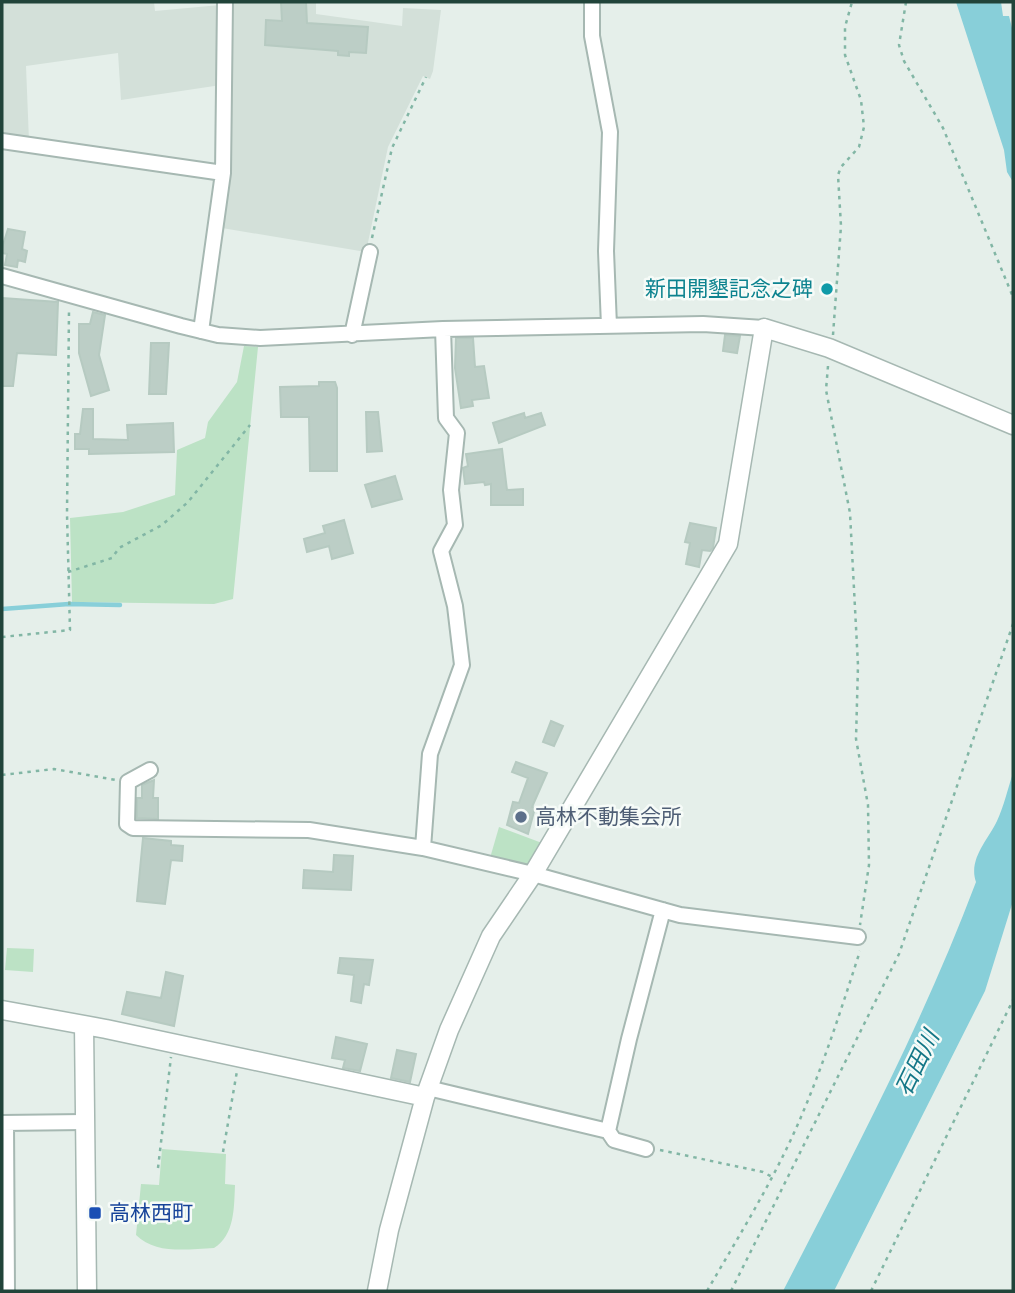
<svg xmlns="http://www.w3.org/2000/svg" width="1015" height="1293" font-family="'Sofia Sans Condensed','Noto Sans JP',sans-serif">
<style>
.built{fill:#d3e0d9}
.green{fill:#bce2c5}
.water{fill:#88cfd9}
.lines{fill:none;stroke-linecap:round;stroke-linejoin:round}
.stream{stroke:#88cfd9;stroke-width:4.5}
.building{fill:#bccec6;stroke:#b6cac1;stroke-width:2}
.minor-casing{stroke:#a6b8b2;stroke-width:18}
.tertiary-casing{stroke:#a6b8b2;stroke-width:21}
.path{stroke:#82b6a5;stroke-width:2.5;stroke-dasharray:3.5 5;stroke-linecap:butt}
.minor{stroke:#fff;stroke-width:14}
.tertiary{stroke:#fff;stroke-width:18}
.culture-dot{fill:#0f9aa8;stroke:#f6fbf8;stroke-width:2.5}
.service-dot{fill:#5c6f8a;stroke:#f6fbf8;stroke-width:2.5}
.transit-dot{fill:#1a4fb4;stroke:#f6fbf8;stroke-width:2.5}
.labels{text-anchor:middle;stroke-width:5;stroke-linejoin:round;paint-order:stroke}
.culture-label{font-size:21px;fill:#0d838f;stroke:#f6fbf8;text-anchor:end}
.service-label{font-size:21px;fill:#4e5e75;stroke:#f6fbf8;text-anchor:start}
.transit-label{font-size:21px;fill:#164399;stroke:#f6fbf8;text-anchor:start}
.water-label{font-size:23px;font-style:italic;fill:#147787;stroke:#f6fbf8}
</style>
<rect width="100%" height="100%" fill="#e5efea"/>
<!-- built -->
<path class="built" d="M2 2H154L155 11 220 5 221 85 121 100 118 53 26 66 29 141 2 134Z
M231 2H316V14L402 26 403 8 441 10 433 71 430 79 423 76 388 147 366 252 222 228 230 150Z"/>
<!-- green -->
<path class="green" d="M244 346 258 347 233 599 214 604 72 602 70 518 123 512 175 495 177 450 205 438 208 422 237 382Z
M499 827 542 843 527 867 490 858Z
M7 948 34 949 33 972 5 970Z
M162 1149 226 1154 225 1184 235 1185C234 1207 235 1235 214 1248 188 1249 156 1255 136 1235L141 1184 159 1185Z"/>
<!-- water -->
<path class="water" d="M956 2H1001L1003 16H1009L1013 32V182L1007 172 1004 150Z
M1013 773V901L985 991 834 1291H783C852 1157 923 1023 976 882 968 859 988 840 997 821 1004 806 1008 788 1013 773Z"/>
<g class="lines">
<!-- stream -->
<path class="stream" d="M2 609 69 604 120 605"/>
</g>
<!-- building -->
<path class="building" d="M281 2H306L307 23 368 27 366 53 349 52V56L338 55V51L265 45 266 20 282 21Z
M8 229 25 232 22 249 27 251 25 262 18 260 17 267 5 265 7 254 2 253V248Z
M2 298 58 302 56 355 17 353 13 386H2Z
M93 312 105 315 99 355 109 390 91 396 79 353V324H90Z
M725 335 740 336 737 353 723 351Z
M456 338H473L475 367 484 366 489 398 472 400 473 406 461 408 455 368Z
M151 343H169L166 394H149Z
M319 382H335L337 388V471H310L309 417H281L280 387 319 386Z
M83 409H93V439L128 440 127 425 173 423 174 452 89 454V449H75V434H80Z
M366 412H378L382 451 367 452Z
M524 413 525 418 541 413 545 425 499 443 493 423Z
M502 449 507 490 523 489V505H491V484L485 485 484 482 465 484 463 468 468 466 466 454Z
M395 476 402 499 372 507 365 485Z
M344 520 353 553 332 559 329 546 307 552 304 539 325 533 323 526Z
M690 523 716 528 713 548 710 551 702 550 699 567 686 564 690 543 685 542Z
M551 721 563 726 554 746 543 742Z
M516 762 547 773 532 807 535 808 528 834 507 825 513 802 519 803 528 778 512 772Z
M154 780 153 798H158V819L137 818V798H142V785Z
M143 838 171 841V845L183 846 182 861 171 860 165 904 137 901Z
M334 855 353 856 351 890 303 888 304 870 333 872Z
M340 958 373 960 369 985 364 984 361 1003 351 1001 354 975 338 973Z
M166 972 183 976 174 1026 122 1014 127 992 161 998Z
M336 1037 367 1044 360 1071 343 1068 345 1060 332 1058Z
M397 1050 416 1054 410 1082 391 1078Z"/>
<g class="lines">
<defs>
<path id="minor" d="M592 2V36L610 132 606 251 609 326
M2 141 223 173
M2 276 181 326 218 335 260 338 443 329 703 324 764 328
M201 331 223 173 225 2
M352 335 370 252
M150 770 128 782 127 824 133 828 309 830 423 848 533 874 680 915 858 937
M423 848 430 754 462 665 455 606 441 551 455 525 451 490 457 433 446 418 443 329
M428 1088 608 1131
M2 1123 84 1122
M6 1123 7 1291
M646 1149 614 1140 608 1131 629 1039 663 910"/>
<path id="tertiary" d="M2 1010 106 1029 425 1097
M84 1025 87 1291
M377 1291 389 1230 425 1097 449 1030 491 936 533 874 728 544 764 328 829 348 1013 425"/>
</defs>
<!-- minor casing -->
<use href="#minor" class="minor-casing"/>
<!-- tertiary casing -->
<use href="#tertiary" class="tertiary-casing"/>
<!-- path -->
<path class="path" d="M906 2 899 45 904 61 943 128 1013 297
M372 238 392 148 426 77
M833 335 841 226 838 175 841 167 859 147 864 127 861 100 845 55V27L852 2
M828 366 826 390 850 513 858 665 856 739 868 805 869 865 860 925
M68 572 112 558 119 548 162 525 188 502 250 425
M2 637 70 630 67 514 69 310
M2 775 54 769 116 780
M660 1150 763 1172 772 1177
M223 1152 237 1071
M158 1168 171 1057
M707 1291C740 1234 775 1178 801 1117 824 1063 842 1007 860 951
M731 1291 899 954 1013 624
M871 1291 1013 1000"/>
<!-- minor -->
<use href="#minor" class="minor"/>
<!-- tertiary -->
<use href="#tertiary" class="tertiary"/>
</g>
<!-- markers -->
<circle class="culture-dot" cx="827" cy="289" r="7"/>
<circle class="service-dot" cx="521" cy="817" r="7"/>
<rect class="transit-dot" x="88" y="1206" width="14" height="14" rx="3.5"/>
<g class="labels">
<!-- culture labels -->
<g class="culture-label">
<text x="813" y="296">新田開墾記念之碑</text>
</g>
<!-- service labels -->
<g class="service-label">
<text x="535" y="824">高林不動集会所</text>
</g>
<!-- transit labels -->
<g class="transit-label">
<text x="109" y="1220">高林西町</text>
</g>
<!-- water labels -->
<g class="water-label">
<text transform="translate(917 1063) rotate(-64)" y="8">石田川</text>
</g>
</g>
<!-- border -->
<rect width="1015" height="1293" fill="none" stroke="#21443a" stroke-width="7"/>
</svg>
